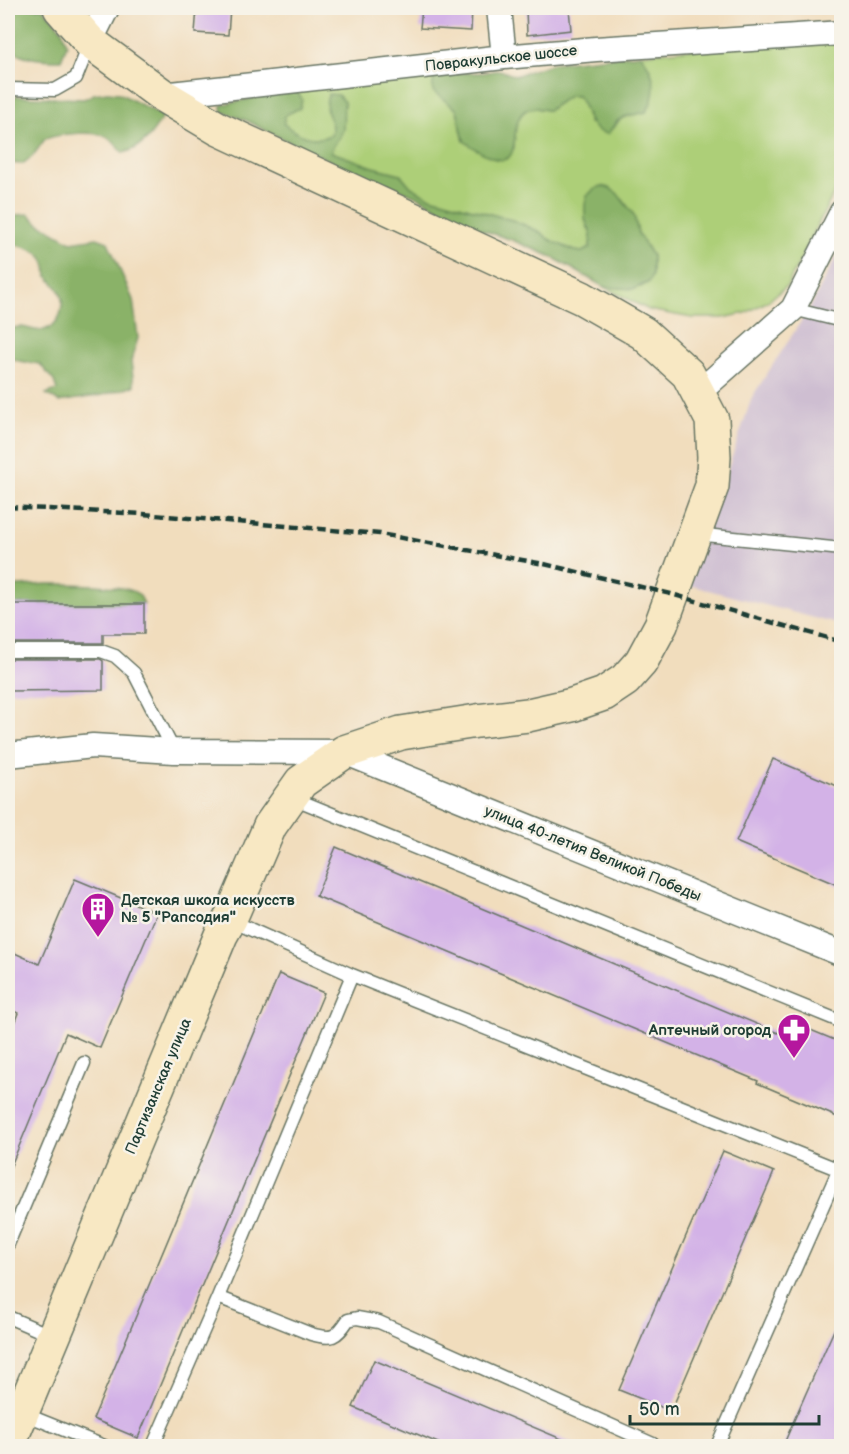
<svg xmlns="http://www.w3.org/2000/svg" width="849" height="1454" font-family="'Balsamiq Sans',sans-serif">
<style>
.industrial{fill:#cebed1}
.green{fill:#adcf78;stroke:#668656;stroke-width:1.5}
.forest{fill:#8ab268;stroke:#54784e;stroke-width:1.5}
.building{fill:#d3b2e7}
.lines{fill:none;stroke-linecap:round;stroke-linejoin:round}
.lane-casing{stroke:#687564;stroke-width:15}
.street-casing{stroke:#687564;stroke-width:27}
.secondary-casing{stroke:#687564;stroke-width:36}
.lane{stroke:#fff;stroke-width:12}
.street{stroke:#fff;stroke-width:24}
.secondary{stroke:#f8e8c3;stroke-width:33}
.rail{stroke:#1f3d34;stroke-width:4.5;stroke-dasharray:9 4.5;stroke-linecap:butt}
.labels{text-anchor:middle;stroke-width:5;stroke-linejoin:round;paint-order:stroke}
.street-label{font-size:15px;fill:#1f3d34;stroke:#f7f3e8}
.poi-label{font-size:15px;font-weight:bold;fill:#1f3d34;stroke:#f7f3e8;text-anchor:start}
</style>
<rect width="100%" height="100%" fill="#f7f3e8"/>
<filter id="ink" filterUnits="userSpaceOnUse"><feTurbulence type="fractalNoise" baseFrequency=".0167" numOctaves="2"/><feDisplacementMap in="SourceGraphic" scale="12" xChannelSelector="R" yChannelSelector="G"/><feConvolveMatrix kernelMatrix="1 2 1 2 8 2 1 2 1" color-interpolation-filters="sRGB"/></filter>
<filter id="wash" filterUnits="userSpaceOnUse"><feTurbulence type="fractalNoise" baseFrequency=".008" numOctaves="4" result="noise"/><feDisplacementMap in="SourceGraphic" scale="24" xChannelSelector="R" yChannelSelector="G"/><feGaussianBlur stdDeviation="1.35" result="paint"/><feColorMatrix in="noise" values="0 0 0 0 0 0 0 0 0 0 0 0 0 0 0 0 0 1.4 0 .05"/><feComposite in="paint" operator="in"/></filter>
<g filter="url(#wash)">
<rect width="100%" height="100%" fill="#f1ddbd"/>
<!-- industrial -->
<path class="industrial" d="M841 247V625L689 585 752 397 811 306Z"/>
<!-- green -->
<path class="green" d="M841 34V179L787 286 768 301 746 313 723 318H692L649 310 604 287H641L649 282 652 275V256L638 233 634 215 623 200 587 226 591 233 590 249 582 252 574 251 548 239 542 233 515 221 427 196 411 187 400 174 373 167 331 152 333 144 340 137 344 103 326 109C331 119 334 125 331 135 314 143 297 135 283 124L285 115 300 108 289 86 436 73 433 91 457 110 464 141 497 160 514 148C514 135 515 109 534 108 538 108 544 110 549 110L569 96H577L582 102 589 123 614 128C618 120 622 117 631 116L652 80 651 71 640 54Z"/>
<!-- forest -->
<path class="forest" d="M8 8H43L62 30 67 45 61 60C41 60 26 59 8 49Z
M640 54C655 71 659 93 646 112L624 117 617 121 608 134C585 131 590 110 577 96H569L548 110C544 110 539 108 534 108 495 110 542 197 464 141L457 110 433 91V83L436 73H482L500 70 515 76 554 63Z
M289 86 298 93 302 100 300 108 285 115 284 124C297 135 314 143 331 135 336 120 320 109 329 94L338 95 344 102C343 111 344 121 343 129 341 138 333 143 331 152L373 167 400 174 411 187 427 196 515 221 542 233 548 239 574 251 582 252 590 248 591 233 585 219V204L587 196 593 190 601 186 609 188 617 193 634 215 638 233 652 256V275L649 282 634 289 604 287 552 257 512 240 465 224 417 196 339 165 268 132 248 121 223 112 221 105 262 96Z
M107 92 119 93 163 116C153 134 143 148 123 153 119 149 115 143 110 139 98 129 60 134 45 139L32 157 22 164 8 163V100L12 96 84 99 94 94Z
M29 214 38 223 71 242 97 238 108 242 133 300 138 338 131 361 134 386 103 395 59 402 46 394 57 390 54 381 40 364 19 361 8 357V330C27 322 29 333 44 330 59 326 65 308 61 295 59 288 52 281 47 276 47 248 28 250 8 242V219L17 215Z
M46 584C64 584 129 583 139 595 142 598 142 601 144 604H8V587Z"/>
<g id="blocks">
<!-- building -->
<path class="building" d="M197 8H230L228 35 195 33Z
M422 8H472L471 31 420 28Z
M526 8H569L571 30 527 35Z
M8 604H144V634H103V643H8Z
M8 659H100L103 661V690L8 691Z
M773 759 842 788V887L736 842Z
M336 847 778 1033 784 1019 842 1043V1119L757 1083 758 1081 316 896Z
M75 879 157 913 100 1048 66 1033 8 1173V1039L18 1013 8 1008V950L39 964Z
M279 974 324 993 138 1438 93 1419Z
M723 1151 774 1172 671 1411 619 1390Z
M842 1312V1446H783L795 1418Z
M374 1360 578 1446H445L353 1407Z"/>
</g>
</g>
<g filter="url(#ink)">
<use href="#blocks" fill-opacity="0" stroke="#687564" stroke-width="1.5"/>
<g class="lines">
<defs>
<path id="lane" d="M8 89 55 90 76 78 90 43
M793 309 842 321
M695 534 842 549
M8 651H101L115 656 134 673 174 751
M293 798 842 1022
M232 921 352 975 842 1171
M8 1244 84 1063
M218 1297 311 1334C332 1340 336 1338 348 1320L357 1318 379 1322 653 1444
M8 1317 52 1336
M22 1413 104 1446
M153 1446 218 1297 352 975
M717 1446 839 1169"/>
<path id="street" d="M499 8 504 57
M90 42 107 8
M162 95 504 57 596 49 842 33
M698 393 793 309 842 212
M8 755 93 746 174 751 344 752 842 954"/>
<path id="secondary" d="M8 1446 221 935 230 919 270 826 301 782 344 752 401 733 477 721 528 715 572 705 604 694 625 680 641 662 661 625 712 486 714 457 712 420 688 374 643 333 582 298 219 129 162 95 90 42 60 8"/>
</defs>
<!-- lane casing -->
<use href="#lane" class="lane-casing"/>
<!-- street casing -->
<use href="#street" class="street-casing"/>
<!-- secondary casing -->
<use href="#secondary" class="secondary-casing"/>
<!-- lane -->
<use href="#lane" class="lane"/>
<!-- street -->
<use href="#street" class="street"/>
<!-- secondary -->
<use href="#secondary" class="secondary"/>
<!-- rail -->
<path class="rail" d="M8 507 143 514 380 534 544 564 671 594 842 642"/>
</g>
</g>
<!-- icons -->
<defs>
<symbol id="building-pin" viewBox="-11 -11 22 30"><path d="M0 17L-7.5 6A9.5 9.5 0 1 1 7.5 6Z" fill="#b5179e" stroke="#f7f3e8"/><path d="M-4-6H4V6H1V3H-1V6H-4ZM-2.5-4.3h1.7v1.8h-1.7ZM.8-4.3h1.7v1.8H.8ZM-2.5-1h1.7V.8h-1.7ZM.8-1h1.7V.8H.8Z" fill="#fff"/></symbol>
<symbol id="pharmacy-pin" viewBox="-11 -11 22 30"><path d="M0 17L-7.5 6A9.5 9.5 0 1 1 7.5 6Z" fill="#b5179e" stroke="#f7f3e8"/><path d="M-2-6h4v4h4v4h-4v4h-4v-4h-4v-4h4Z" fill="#fff"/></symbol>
</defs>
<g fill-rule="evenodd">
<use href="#building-pin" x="79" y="890" width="38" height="52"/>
<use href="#pharmacy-pin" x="775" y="1011" width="38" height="52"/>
</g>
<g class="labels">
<!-- street labels -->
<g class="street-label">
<text transform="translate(501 58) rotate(-6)" y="5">Повракульское шоссе</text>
<text transform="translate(593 853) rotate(22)" y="5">улица 40-летия Великой Победы</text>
<text transform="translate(158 1086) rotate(-67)" y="5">Партизанская улица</text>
</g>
<!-- poi labels -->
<g class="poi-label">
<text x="121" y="905">Детская школа искусств<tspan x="121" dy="17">№ 5 "Рапсодия"</tspan></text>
<text x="771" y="1035" text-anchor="end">Аптечный огород</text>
</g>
</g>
<!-- margin -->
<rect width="849" height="1454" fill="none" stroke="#f7f3e8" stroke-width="30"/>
<!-- scale -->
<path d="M630 1415v9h189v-9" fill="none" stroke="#1f3d34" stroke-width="3"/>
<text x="639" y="1415" font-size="18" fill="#1f3d34" stroke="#f7f3e8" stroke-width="4.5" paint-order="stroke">50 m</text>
</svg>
